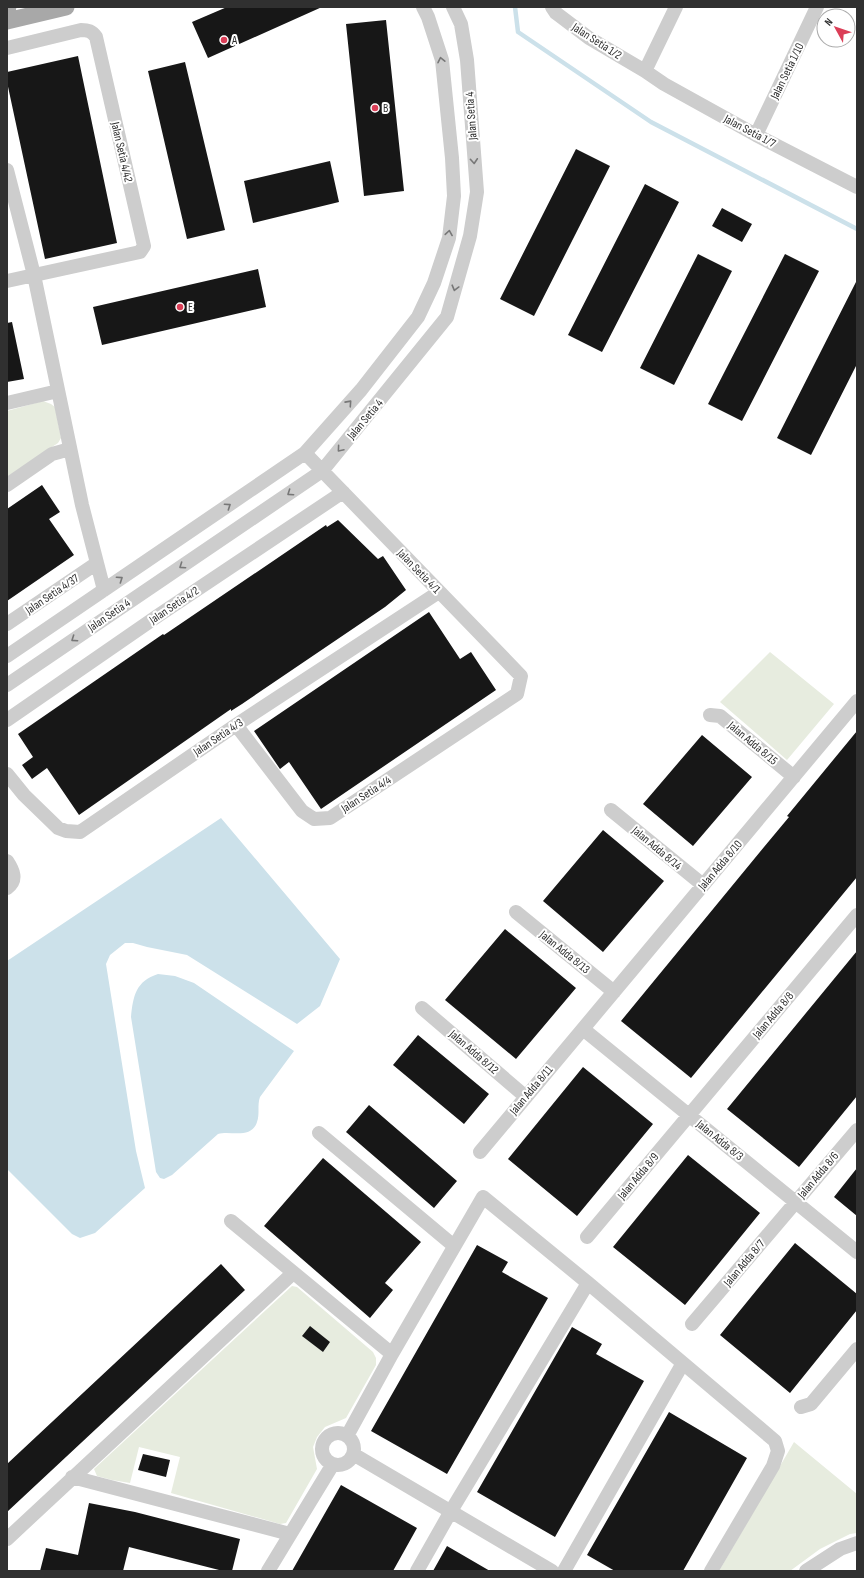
<svg xmlns="http://www.w3.org/2000/svg" width="864" height="1578" font-family="'Sofia Sans Condensed',sans-serif">
<style>
.green{fill:#e7ecdf}
.water{fill:#cce1ea}
.lines{fill:none;stroke-linecap:round;stroke-linejoin:round}
.stream{stroke:#cce1ea;stroke-width:4.5}
.building{fill:#171717}
.minor{stroke:#cdcdcd;stroke-width:14}
.major{stroke:#a8a8a8;stroke-width:17}
.oneway{stroke:#777}
.poi-dot{fill:#db3e57;stroke:#fff;stroke-width:1.5}
.labels{text-anchor:middle;stroke-width:4;stroke-linejoin:round;paint-order:stroke}
.poi-label{font-size:12px;fill:#303030;stroke:#fff;text-anchor:start}
.street-label{font-size:12px;fill:#303030;stroke:#fff}
</style>
<rect width="100%" height="100%" fill="#fff"/>
<!-- green -->
<path class="green" d="M43 401 51 404 55 407 61 438 58 443 7 477V411Z
M770 652 834 704 787 760 720 702Z
M292 1286 297 1287 373 1352 376 1358V1365L346 1418 325 1427 317 1437 313 1447 317 1469 286 1523 280 1524 171 1493 180 1457 139 1447 130 1483 112 1480 97 1476 94 1469Z
M794 1442 857 1494V1533L850 1534 820 1549 790 1571H719Z"/>
<!-- water -->
<path class="water" d="M221 818 340 959 320 1006 297 1024 187 955 147 947 133 943H125L110 955 106 964 136 1151 145 1188 95 1233 80 1238 72 1234 7 1169V961Z
M158 974 175 976 194 983 294 1051 260 1097C257 1105 260 1114 257 1122 251 1140 230 1130 218 1134L172 1175 164 1179 160 1178 156 1172 131 1017C133 996 136 981 158 974Z"/>
<g class="lines">
<!-- stream -->
<path class="stream" d="M515 7 518 32 651 122 857 229"/>
</g>
<!-- building -->
<path class="building" d="M227 7H322L208 58 192 22Z
M386 20 404 191 364 196 346 24Z
M78 56 117 243 45 259 7 82V72Z
M185 62 225 230 187 239 148 71Z
M576 149 610 166 534 316 500 299Z
M330 161 339 202 253 223 244 181Z
M645 184 679 202 602 352 568 335Z
M722 208 752 224 742 242 712 226Z
M698 254 732 271 674 385 640 368Z
M785 254 819 271 742 421 708 404Z
M258 269 266 307 102 345 93 307Z
M857 280V364L811 455 777 438Z
M12 322 24 379 7 382V323Z
M42 485 60 512 49 519 74 555 7 601V509Z
M338 520 378 559 383 556 406 590 385 607 242 704 231 711V709L79 815 47 768 32 779 22 765 33 757 18 734 163 634 164 635 326 525 327 527Z
M429 612 460 659 471 652 496 690 321 809 289 762 280 769 254 731Z
M857 731V877L691 1078 621 1021 764 847 789 817 787 816Z
M702 735 752 777 693 846 643 804Z
M603 830 664 881 603 952 543 901Z
M505 929 576 988 516 1059 445 1000Z
M857 951V1096L799 1167 727 1109Z
M418 1035 489 1094 464 1124 393 1065Z
M583 1067 653 1124 577 1216 508 1159Z
M369 1105 457 1181 434 1208 346 1132Z
M688 1155 760 1213 685 1305 613 1247Z
M323 1158 421 1242 385 1283 393 1290 370 1318 264 1226Z
M857 1168V1216L834 1197Z
M795 1243 857 1294V1310L790 1393 720 1335Z
M477 1245 508 1262 502 1272 548 1298 447 1474 371 1431Z
M221 1264 245 1290 7 1512V1464Z
M310 1326 330 1342 323 1352 302 1336Z
M572 1327 602 1344 596 1354 644 1381 555 1537 477 1492Z
M669 1412 747 1458 683 1571H615L587 1555Z
M143 1454 170 1460 166 1477 138 1470Z
M341 1485 417 1528 393 1571H292Z
M89 1503 135 1512 240 1539 232 1571H223L129 1547 123 1571H40L46 1548 78 1555Z
M447 1546 490 1571H433Z"/>
<g class="lines">
<!-- minor -->
<path class="minor" d="M552 7 556 13 589 38 645 71 664 84 756 135 857 187
M7 48 81 30C88 30 92 31 96 37L144 246 140 252 7 281
M645 71 676 7
M756 135 817 7
M7 170 34 275 82 505 104 590
M7 403 58 391
M7 485 52 454 70 449
M7 624 97 563
M7 656 305 453 361 390 418 317 434 283 449 238 454 196 452 158 442 60 428 17 423 7
M7 685 322 471 447 317 470 236 477 192 467 60 461 24 453 7
M710 715 720 716 794 777
M7 720 159 615 343 492
M236 725 302 811 314 819 330 818 517 694 521 676 305 453
M7 774 24 795 58 828 66 831 80 832 236 725 439 592
M611 810 703 885
M7 861C13 870 18 880 7 888
M516 912 614 992
M422 1008 526 1097
M583 1029 857 1252
M319 1133 454 1246
M480 1152 857 701
M231 1221 392 1354
M587 1237 857 915
M692 1324 857 1130
M801 1407 811 1404 857 1349
M322 1449a16 16 0 1 1 32 0a16 16 0 1 1-32 0Z
M347 1436 392 1354 483 1197 588 1283 775 1441 778 1451 773 1466 711 1571
M353 1454 552 1571
M72 1477 290 1534
M7 1539 293 1273
M268 1571 333 1464
M417 1571 451 1511 588 1283
M564 1571 683 1363
M806 1571 840 1549 857 1543"/>
<!-- major -->
<path class="major" d="M7 8 8 7
M7 21 66 7"/>
</g>
<!-- one-way arrows -->
<defs><path id="oneway-chevron" d="M-2-3.5L2.5 0L-2 3.5" fill="none" stroke-width="1.6" stroke-linecap="round" stroke-linejoin="round"/></defs>
<g class="oneway">
<use href="#oneway-chevron" transform="translate(441 60) rotate(-102)"/>
<use href="#oneway-chevron" transform="translate(474 161) rotate(86)"/>
<use href="#oneway-chevron" transform="translate(449 233) rotate(-81)"/>
<use href="#oneway-chevron" transform="translate(455 288) rotate(105)"/>
<use href="#oneway-chevron" transform="translate(349 403) rotate(-48)"/>
<use href="#oneway-chevron" transform="translate(340 449) rotate(130)"/>
<use href="#oneway-chevron" transform="translate(290 493) rotate(146)"/>
<use href="#oneway-chevron" transform="translate(228 506) rotate(-34)"/>
<use href="#oneway-chevron" transform="translate(182 566) rotate(146)"/>
<use href="#oneway-chevron" transform="translate(120 579) rotate(-34)"/>
<use href="#oneway-chevron" transform="translate(74 639) rotate(146)"/>
</g>
<!-- markers -->
<g class="poi-dot">
<circle cx="224" cy="40" r="4"/>
<circle cx="375" cy="108" r="4"/>
<circle cx="180" cy="307" r="4"/>
</g>
<g class="labels">
<!-- poi labels -->
<g class="poi-label">
<text x="232" y="44">A</text>
<text x="383" y="112">B</text>
<text x="188" y="311">E</text>
</g>
<!-- street labels -->
<g class="street-label">
<text transform="translate(597 41) rotate(33)" y="4">Jalan Setia 1/2</text>
<text transform="translate(787 71) rotate(-64)" y="4">Jalan Setia 1/10</text>
<text transform="translate(471 116) rotate(-94)" y="4">Jalan Setia 4</text>
<text transform="translate(750 131) rotate(28)" y="4">Jalan Setia 1/7</text>
<text transform="translate(122 152) rotate(77)" y="4">Jalan Setia 4/42</text>
<text transform="translate(365 419) rotate(-50)" y="4">Jalan Setia 4</text>
<text transform="translate(419 571) rotate(46)" y="4">Jalan Setia 4/1</text>
<text transform="translate(52 594) rotate(-34)" y="4">Jalan Setia 4/37</text>
<text transform="translate(174 605) rotate(-34)" y="4">Jalan Setia 4/2</text>
<text transform="translate(109 615) rotate(-34)" y="4">Jalan Setia 4</text>
<text transform="translate(218 737) rotate(-34)" y="4">Jalan Setia 4/3</text>
<text transform="translate(753 743) rotate(40)" y="4">Jalan Adda 8/15</text>
<text transform="translate(366 794) rotate(-33)" y="4">Jalan Setia 4/4</text>
<text transform="translate(657 848) rotate(40)" y="4">Jalan Adda 8/14</text>
<text transform="translate(720 865) rotate(-50)" y="4">Jalan Adda 8/10</text>
<text transform="translate(565 952) rotate(39)" y="4">Jalan Adda 8/13</text>
<text transform="translate(773 1015) rotate(-50)" y="4">Jalan Adda 8/8</text>
<text transform="translate(474 1052) rotate(41)" y="4">Jalan Adda 8/12</text>
<text transform="translate(531 1090) rotate(-50)" y="4">Jalan Adda 8/11</text>
<text transform="translate(720 1140) rotate(39)" y="4">Jalan Adda 8/3</text>
<text transform="translate(818 1175) rotate(-50)" y="4">Jalan Adda 8/6</text>
<text transform="translate(638 1176) rotate(-50)" y="4">Jalan Adda 8/9</text>
<text transform="translate(744 1263) rotate(-50)" y="4">Jalan Adda 8/7</text>
</g>
</g>
<!-- border -->
<rect width="864" height="1578" fill="none" stroke="#303030" stroke-width="16"/>
<!-- north arrow -->
<g transform="translate(836 28) rotate(310)"><circle r="19" fill="#ffffff" stroke="#acacac"/>
<path d="M0-3L7 15L0 10L-7 15Z" fill="#db3e57"/>
<text y="-6" font-size="11" font-weight="bold" text-anchor="middle" fill="#303030">N</text>
</g>
</svg>
